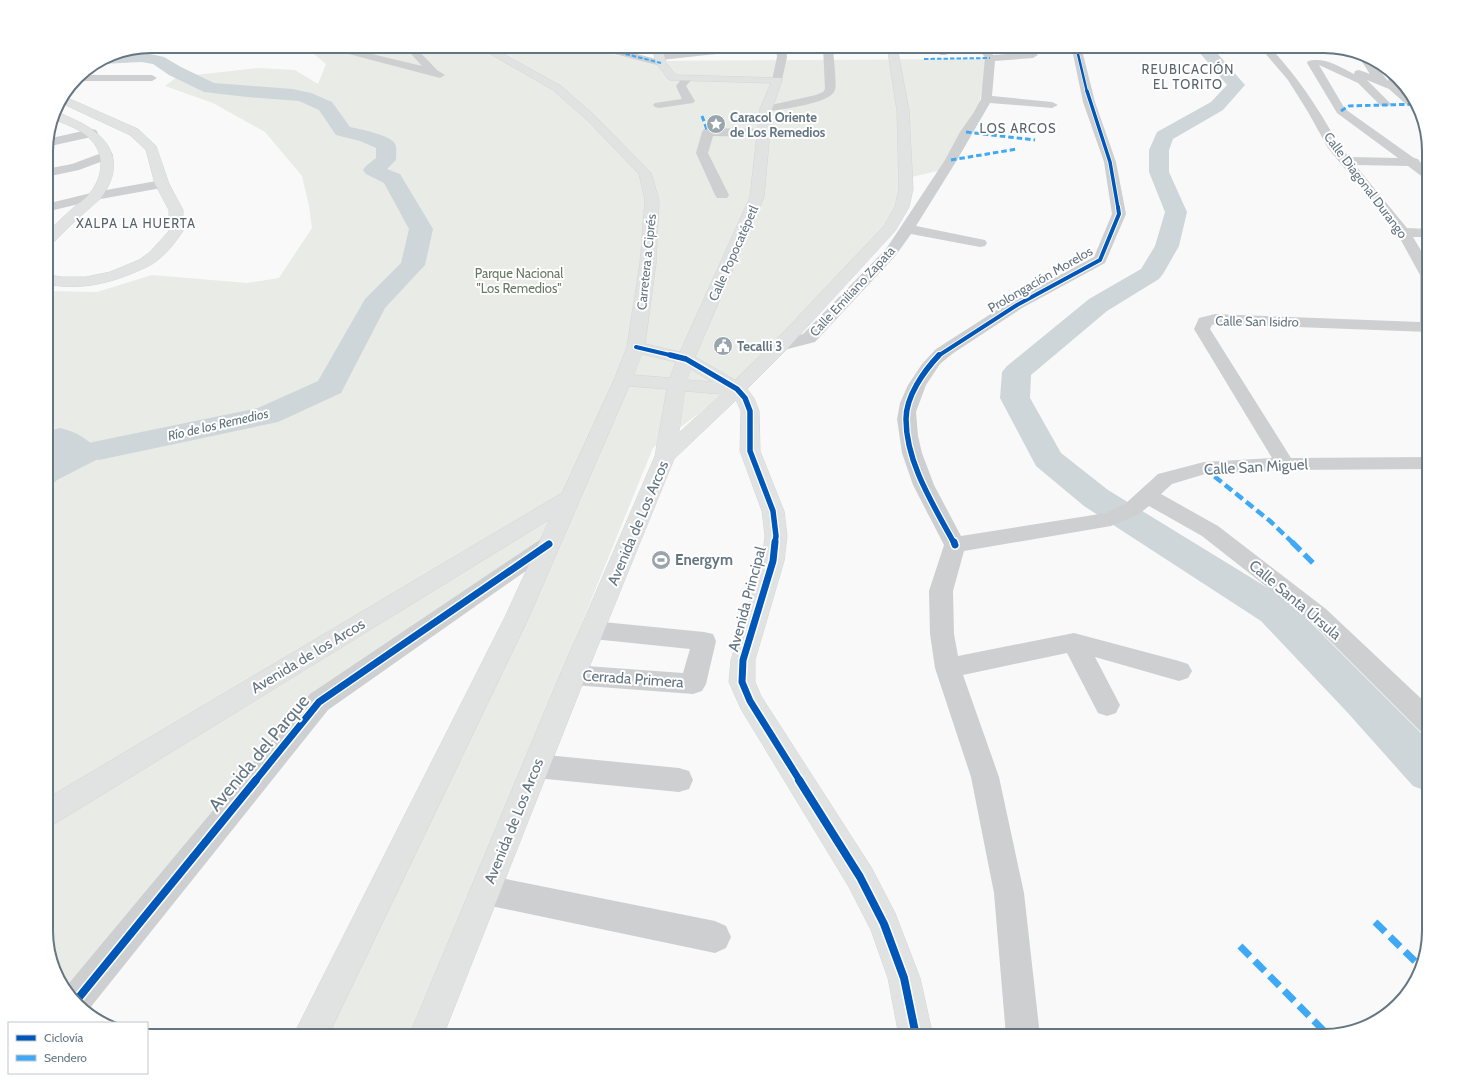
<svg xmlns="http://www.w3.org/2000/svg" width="1475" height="1082" font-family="Cabin,sans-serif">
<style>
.green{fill:#e8ebe6}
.water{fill:#ced6d9}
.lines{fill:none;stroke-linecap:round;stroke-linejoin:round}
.river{fill:#ced6d9;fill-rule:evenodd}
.secondary-casing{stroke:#d5d6d7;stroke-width:1}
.street{fill:#cecfd0;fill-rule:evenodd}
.secondary{fill:#e1e2e2;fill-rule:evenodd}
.quiet-far4{stroke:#3fa9f5;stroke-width:2;stroke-dasharray:4.5 2;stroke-linecap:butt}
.quiet-far3{stroke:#3fa9f5;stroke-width:3;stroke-dasharray:5.5 3;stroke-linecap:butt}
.quiet-far2{stroke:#3fa9f5;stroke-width:4.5;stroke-dasharray:9 4.5;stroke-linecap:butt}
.quiet-far1{stroke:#3fa9f5;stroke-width:5.5;stroke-dasharray:12 5.5;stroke-linecap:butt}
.quiet{stroke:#3fa9f5;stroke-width:7;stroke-dasharray:14 7;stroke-linecap:butt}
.cycleway-far5-casing{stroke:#fff;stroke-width:3.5}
.cycleway-far4-casing{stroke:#fff;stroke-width:5}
.cycleway-far3-casing{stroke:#fff;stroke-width:6}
.cycleway-far2-casing{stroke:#fff;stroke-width:8}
.cycleway-far1-casing{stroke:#fff;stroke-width:10}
.cycleway-casing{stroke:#fff;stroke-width:11}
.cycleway-far5{stroke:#0057b8;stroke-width:2.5}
.cycleway-far4{stroke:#0057b8;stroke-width:3.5}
.cycleway-far3{stroke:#0057b8;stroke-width:4}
.cycleway-far2{stroke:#0057b8;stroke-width:5.5}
.cycleway-far1{stroke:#0057b8;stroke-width:7}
.cycleway{stroke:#0057b8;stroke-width:8}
.labels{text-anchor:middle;stroke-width:4;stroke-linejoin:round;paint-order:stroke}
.far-neighbourhood-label{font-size:13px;letter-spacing:1px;fill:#57646e;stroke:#fff}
.far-poi-label{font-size:13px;font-weight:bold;fill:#657683;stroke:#fff;text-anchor:start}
.far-street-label{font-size:13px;fill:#657683;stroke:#fff}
.far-park-label{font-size:13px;fill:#687a64;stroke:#fff}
.far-water-label{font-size:13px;font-style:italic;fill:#60757c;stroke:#fff}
.street-label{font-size:15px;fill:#657683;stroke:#fff}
.poi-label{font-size:15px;font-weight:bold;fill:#657683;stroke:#fff;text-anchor:start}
.near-street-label{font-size:18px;fill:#657683;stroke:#fff}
.rim{fill:none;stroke:#657683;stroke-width:2}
</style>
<rect width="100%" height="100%" fill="#f9f9f9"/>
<!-- green -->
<path class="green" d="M304 46H578L587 49 644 61 988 59 975 124 942 170 903 179 902 196 878 237 773 346 698 414 653 448 518 779 409 1036H324L566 529 348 675 75 999 57 978 46 938V291L97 292 152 275 247 283 279 278 312 228 309 206 302 176 265 132 213 103 165 86 177 77 258 68 295 70 318 84 326 64Z"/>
<!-- water -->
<path class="water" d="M60 428C77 432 91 440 101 455L98 459 57 480 46 489V432Z"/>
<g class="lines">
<!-- river -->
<path class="river" d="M1194 46H1211L1245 85 1223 110 1173 139 1169 150V172L1187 212 1179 246 1163 274 1159 279 1107 311 1031 375 1030 398 1061 453 1108 490 1289 601 1429 741V792L1413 786 1347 712 1261 621 1084 506 1036 466 1000 398 1002 372 1007 366 1089 299 1141 269 1155 246 1165 212 1149 172V150L1157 132 1211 102 1227 85Z
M141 52 164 57 181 67 214 83 292 89 311 93 332 102 350 127C359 129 391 135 395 144 397 148 396 155 396 160L387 169 400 174 433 229 425 265 385 308 341 393 278 422 99 460 88 457 83 450 88 443 258 408 318 381 365 299 401 263 409 229 384 183 366 174 363 170 366 166 376 158V148L360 141 336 135 319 110 299 101 247 97 204 92 169 75 153 64 141 62 102 64 97 63 111 54Z"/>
<defs>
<path id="secondary" d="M477 46H489L561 86 595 116 651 173 659 200 656 263 645 344 680 352 750 197 760 109 771 83 669 80 656 63 652 46H662L666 63 676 75 781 78 782 80 772 109 764 197 695 357 735 380 774 342 884 226 895 207 899 189 897 111 888 52 884 46H894L898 52 909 111 913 189 909 207 895 231 786 350 747 389 754 398 759 411 760 451 784 511 787 536 784 561 755 660V682L761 696 871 867 895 913 920 978 933 1036H899L888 978 871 930 849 887 741 709 729 682 731 660 762 561 765 536 762 511 740 451 741 411 736 400 674 459 586 675 443 1036H409L560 675 655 456 667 389 629 386 529 617 328 1036H293L505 617 550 519 56 823 46 827V799L562 493 614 380 627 347 640 263 645 200 639 174 587 120 553 90ZM642 354 676 362 670 378 634 375ZM691 369 712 382 687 380ZM685 391 721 394 679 433Z
M63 96 138 129 156 146 169 184 183 210V231C176 241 169 251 159 259 151 266 142 269 133 273 104 285 77 290 46 284V274L61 277H86L110 272 139 260 150 252 169 231V210L155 184 146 150 130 135 59 102Z
M55 112C62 113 68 117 75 120 111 136 127 164 100 199 95 204 89 208 84 213 73 223 61 234 51 245L46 246V233C55 225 64 216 73 208 78 203 85 200 89 194 104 177 106 152 88 137 78 128 65 124 53 119Z"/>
</defs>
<!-- secondary casing -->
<use href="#secondary" class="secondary-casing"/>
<!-- street -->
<path class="street" d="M338 46H348L351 49 422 66 404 46H414L437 70 445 75 440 78 345 53Z
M589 46H606L656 59 655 57 656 55 660 54 707 50 727 46 739 47 737 49 716 54 661 60 666 63 661 66 591 48Z
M776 46H786L787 57 782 80 777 83 772 80 777 57Z
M823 46H833C833 55 837 82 835 90 831 104 780 109 766 112L762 111 760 109 762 107 816 95 823 92 825 89Z
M932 46H942L948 53 946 55H940Z
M978 46H988L993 55 1033 52 1038 55 1033 58 995 61 992 96 1052 102 1058 105 1052 108 990 103 957 160 916 226 980 239 985 240 987 243 985 246 980 247 911 234 896 255 815 342 780 351 774 350 771 346 774 342 803 334 886 249 900 228 945 160 960 132 974 112 981 99 985 58Z
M1067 46H1077L1083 54 1095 102 1116 162 1126 214 1105 263 1022 308 952 354 940 364 926 385 916 412 918 436 922 453 934 485 961 536 1106 513 1125 504 1158 474 1204 462 1272 458 1194 329 1199 318 1215 314 1420 322V275L1397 233 1328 148 1308 112 1288 80 1259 46H1269C1288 67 1303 86 1318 110 1329 126 1336 143 1349 157L1398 158 1337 113 1307 63 1308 61C1325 57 1340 67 1354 74L1355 71 1359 70 1370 74 1357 54 1359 52C1371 58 1379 70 1388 81L1389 75 1392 72 1399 81 1398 86 1418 104 1416 106H1408L1389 89 1367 80 1391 104 1389 106H1381L1358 83 1319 65 1345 109 1414 158 1418 159 1420 162 1429 169V179L1424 178 1408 166 1355 165 1407 228 1429 229V237H1413L1429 264V332L1216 324 1212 325 1210 329 1291 458 1429 457V469L1285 470 1205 474 1172 484 1161 494 1218 526 1326 609 1429 706V734L1420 731 1310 621 1202 536 1149 506 1139 514 1111 526 964 551 953 591 954 634 958 656 1074 633 1179 661 1188 664 1192 671 1188 678 1179 681 1095 657 1120 705 1116 713 1107 716 1098 713 1067 653 963 675 999 777 1024 893 1040 1036H1006L994 893 971 777 935 668 930 634 929 591 944 545 913 485 902 453 897 419 900 403 908 385 922 364 936 349 1011 301 1094 257 1112 214 1104 162 1083 102 1073 54Z
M79 75H152L157 78 152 81H75Z
M687 76 692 79 686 86 695 101 693 103 659 108 655 107 653 105 655 103 682 99 676 86 683 77Z
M708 128 763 129 767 130 769 133 767 136 763 137 713 136 708 153 729 195 727 198H717L715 195 696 153 702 132 704 129Z
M92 129 96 130 98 133 96 136 46 147 47 139Z
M107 151 111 152 113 155 111 158 79 170 46 177V169L72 164Z
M162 180 167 181 169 184 167 187 95 200 46 212V204L95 192Z
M549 536 557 539 560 544 557 549 328 710 86 1013 65 988 310 694 541 539Z
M593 621 704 632 713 634 716 641 706 684 702 691 693 694 573 685 564 682 560 675 564 668 573 665 683 673 690 649 593 639 584 637 581 630 584 623Z
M536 754 679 768 689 771 693 780 689 789 679 792 536 778 526 775 522 766 526 757Z
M486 875 715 921 726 926 731 937 726 948 715 953 486 905 475 901 471 890 475 879Z"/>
<!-- secondary -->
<use href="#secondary" class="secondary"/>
<!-- quiet-far4 -->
<path class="quiet-far4" d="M594 46 661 63
M924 59 990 58"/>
<!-- quiet-far3 -->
<path class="quiet-far3" d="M1341 111 1349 106 1418 104
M702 116 708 132
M966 132 1035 140
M951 160 1017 149"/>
<!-- quiet-far2 -->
<path class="quiet-far2" d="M1204 468 1270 521 1293 543"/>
<!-- quiet-far1 -->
<path class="quiet-far1" d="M1292 542 1315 565"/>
<!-- quiet -->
<path class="quiet" d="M1375 922 1422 968
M1240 946 1328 1035"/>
<defs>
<path id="cycleway-far5" d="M1072 46 1078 54 1087 92"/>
<path id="cycleway-far4" d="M1087 91 1110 162 1118 208"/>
<path id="cycleway-far3" d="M636 347 674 356
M938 356 1017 305 1100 260 1119 214 1118 207"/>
<path id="cycleway-far2" d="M670 355 686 359 737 389 745 398 750 411V451L773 511 776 536 775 543
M939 355C924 371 906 396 906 419 906 463 934 506 954 543"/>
<path id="cycleway-far1" d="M775 542 773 561 743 660 742 682 750 701 800 781
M954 542 955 545
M255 781 319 702 549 544"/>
<path id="cycleway" d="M799 780 860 877 884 924 904 978 916 1036
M76 1001 256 780"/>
</defs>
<!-- cycleway-far5 casing -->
<use href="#cycleway-far5" class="cycleway-far5-casing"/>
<!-- cycleway-far4 casing -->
<use href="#cycleway-far4" class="cycleway-far4-casing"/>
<!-- cycleway-far3 casing -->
<use href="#cycleway-far3" class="cycleway-far3-casing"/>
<!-- cycleway-far2 casing -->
<use href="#cycleway-far2" class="cycleway-far2-casing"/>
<!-- cycleway-far1 casing -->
<use href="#cycleway-far1" class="cycleway-far1-casing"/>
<!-- cycleway casing -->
<use href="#cycleway" class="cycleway-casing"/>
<!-- cycleway-far5 -->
<use href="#cycleway-far5" class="cycleway-far5"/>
<!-- cycleway-far4 -->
<use href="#cycleway-far4" class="cycleway-far4"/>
<!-- cycleway-far3 -->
<use href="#cycleway-far3" class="cycleway-far3"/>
<!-- cycleway-far2 -->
<use href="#cycleway-far2" class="cycleway-far2"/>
<!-- cycleway-far1 -->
<use href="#cycleway-far1" class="cycleway-far1"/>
<!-- cycleway -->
<use href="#cycleway" class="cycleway"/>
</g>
<!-- icons -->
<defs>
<symbol id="sight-disc" viewBox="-11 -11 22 22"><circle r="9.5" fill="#99a4ac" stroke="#fff"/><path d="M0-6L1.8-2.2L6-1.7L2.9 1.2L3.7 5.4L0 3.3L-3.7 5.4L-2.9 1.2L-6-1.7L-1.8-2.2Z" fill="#fff"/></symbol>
<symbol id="civic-disc" viewBox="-11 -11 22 22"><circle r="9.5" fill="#99a4ac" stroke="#fff"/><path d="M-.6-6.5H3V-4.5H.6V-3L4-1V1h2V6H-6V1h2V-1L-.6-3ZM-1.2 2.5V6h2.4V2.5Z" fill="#fff"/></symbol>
<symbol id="stadium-disc" viewBox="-11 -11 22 22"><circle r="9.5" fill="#99a4ac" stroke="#fff"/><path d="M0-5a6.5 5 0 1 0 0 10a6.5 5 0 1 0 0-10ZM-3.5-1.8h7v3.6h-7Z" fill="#fff"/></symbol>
</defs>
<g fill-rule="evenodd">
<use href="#sight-disc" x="705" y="113" width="22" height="22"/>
<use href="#civic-disc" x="712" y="335" width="22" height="22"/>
<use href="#stadium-disc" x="650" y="549" width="22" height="22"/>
</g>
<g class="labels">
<!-- far-neighbourhood labels -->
<g class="far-neighbourhood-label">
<text x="1188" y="74">REUBICACIÓN<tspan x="1188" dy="15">EL TORITO</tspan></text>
<text x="1018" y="133">LOS ARCOS</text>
<text x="136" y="228">XALPA LA HUERTA</text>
</g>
<!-- far-poi labels -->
<g class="far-poi-label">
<text x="730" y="122">Caracol Oriente<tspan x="730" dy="15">de Los Remedios</tspan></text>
<text x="737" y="351">Tecalli 3</text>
</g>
<!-- far-street labels -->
<g class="far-street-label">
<text transform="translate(1366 185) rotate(53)" y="5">Calle Diagonal Durango</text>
<text transform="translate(733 253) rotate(-66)" y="5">Calle Popocatépetl</text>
<text transform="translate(646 262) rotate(-84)" y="5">Carretera a Ciprés</text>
<text transform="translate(1040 279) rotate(-30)" y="5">Prolongación Morelos</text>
<text transform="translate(852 291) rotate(-47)" y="5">Calle Emiliano Zapata</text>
<text transform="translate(1257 321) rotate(1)" y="5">Calle San Isidro</text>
</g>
<!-- far-park labels -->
<g class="far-park-label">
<text x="519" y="278">Parque Nacional<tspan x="519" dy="15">"Los Remedios"</tspan></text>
</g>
<!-- far-water labels -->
<g class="far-water-label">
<text transform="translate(218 424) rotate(-13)" y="5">Río de los Remedios</text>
</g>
<!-- street labels -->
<g class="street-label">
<text transform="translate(1256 467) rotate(-3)" y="5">Calle San Miguel</text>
<text transform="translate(638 523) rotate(-67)" y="5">Avenida de Los Arcos</text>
<text transform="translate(747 599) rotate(-75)" y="5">Avenida Principal</text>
<text transform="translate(1295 600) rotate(40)" y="5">Calle Santa Úrsula</text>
<text transform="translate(308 656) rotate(-31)" y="5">Avenida de los Arcos</text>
<text transform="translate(633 679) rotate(4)" y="5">Cerrada Primera</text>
<text transform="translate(514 821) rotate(-68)" y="5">Avenida de Los Arcos</text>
</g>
<!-- poi labels -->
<g class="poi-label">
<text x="675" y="565">Energym</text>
</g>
<!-- near-street labels -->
<g class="near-street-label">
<text transform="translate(259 753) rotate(-50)" y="6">Avenida del Parque</text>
</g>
</g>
<!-- crop -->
<path d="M0 0H1475V1082H0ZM151 53H1324A98 98 0 0 1 1422 151V931A98 98 0 0 1 1324 1029H151A98 98 0 0 1 53 931V151A98 98 0 0 1 151 53Z" fill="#fff" fill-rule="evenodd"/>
<path class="rim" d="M151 53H1324A98 98 0 0 1 1422 151V931A98 98 0 0 1 1324 1029H151A98 98 0 0 1 53 931V151A98 98 0 0 1 151 53Z"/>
<!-- legend -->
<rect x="8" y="1022" width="140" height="52" fill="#ffffff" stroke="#c1c8cd"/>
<rect x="16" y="1035" width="20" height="6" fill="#0057b8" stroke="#c1c8cd"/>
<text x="44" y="1042" font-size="12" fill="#657683">Ciclovía</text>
<rect x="16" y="1055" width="20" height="6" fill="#3fa9f5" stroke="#c1c8cd"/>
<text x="44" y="1062" font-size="12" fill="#657683">Sendero</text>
</svg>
